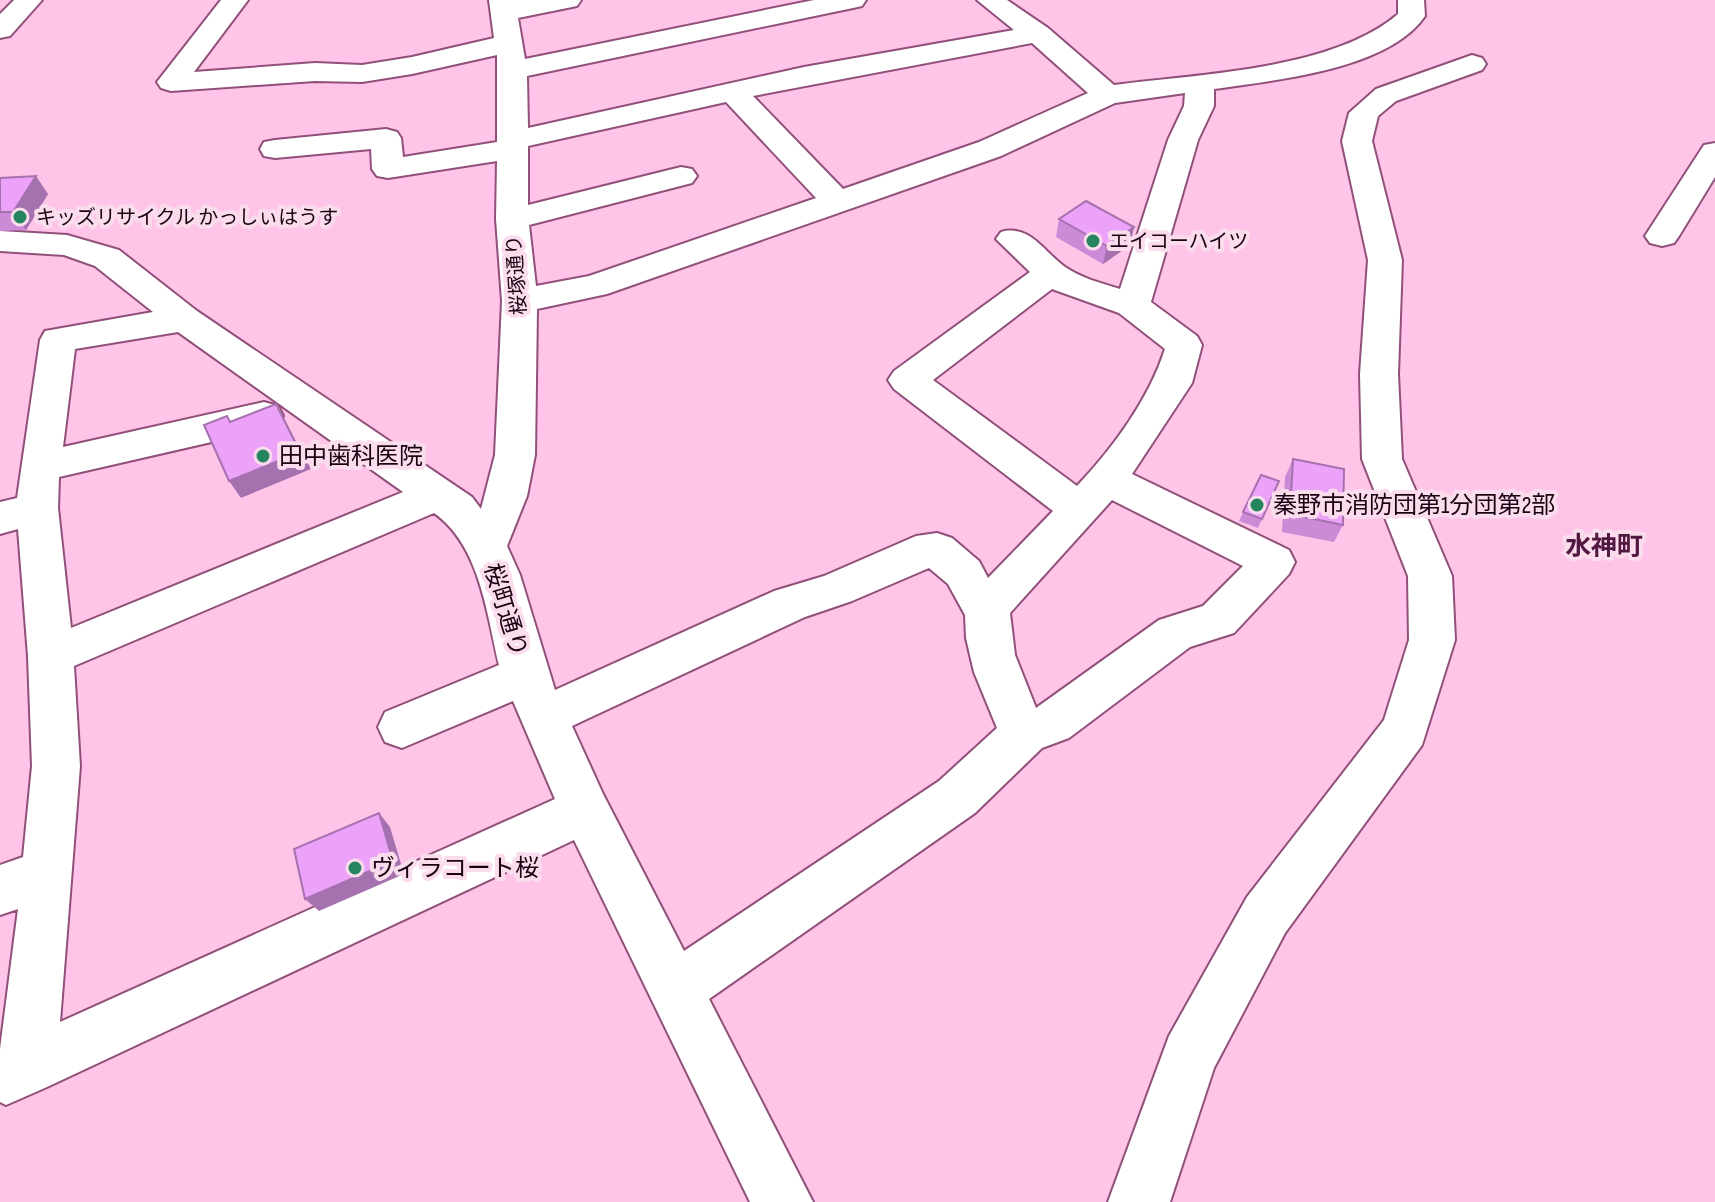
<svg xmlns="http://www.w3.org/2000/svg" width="1715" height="1202" font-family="'Sofia Sans Condensed','Noto Sans JP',sans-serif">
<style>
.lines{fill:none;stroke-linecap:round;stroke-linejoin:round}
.minor-casing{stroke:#90507a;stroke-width:4}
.minor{fill:#fff;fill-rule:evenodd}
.wall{fill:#cb8bd6}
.shaded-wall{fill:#a571ae}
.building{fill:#eca2f9;stroke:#a571ae;stroke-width:2}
.poi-dot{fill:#25855e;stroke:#fadced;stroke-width:3}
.labels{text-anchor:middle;stroke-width:8;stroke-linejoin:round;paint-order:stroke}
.far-poi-label{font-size:20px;fill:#190312;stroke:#fadced;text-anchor:start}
.far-street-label{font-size:20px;fill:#190312;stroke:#fadced}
.poi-label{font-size:24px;fill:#190312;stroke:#fadced;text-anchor:start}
.street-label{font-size:24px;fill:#190312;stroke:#fadced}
.neighbourhood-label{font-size:26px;font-weight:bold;fill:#521841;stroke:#fadced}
</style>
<rect width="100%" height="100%" fill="#ffc4e8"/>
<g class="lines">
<defs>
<path id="minor" d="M14 0H42L10 36 0 38V14Z
M221 0H248L194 72 315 63 362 65 412 57 494 38 489 0H581L577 6 518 18 525 59 814 0H866L862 6 853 8 527 76 528 128 804 67 1014 30 977 0H1007L1048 28 1114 85C1199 74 1333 70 1398 14V0H1424L1425 16C1388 70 1275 80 1214 89V106L1198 140 1151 302 1197 336 1202 345 1192 383 1132 474 1289 550 1295 562 1289 574 1234 633 1190 647 1069 738 1042 748 975 813 709 999 813 1202H750L574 840 47 1087 6 1105 0 1102V1049L18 909 0 915V865L23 857 32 766 28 656 18 529 0 534V502L17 498 40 340 45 331 153 312 95 266 64 255 0 251V231L67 235 119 250 197 311 472 497 481 509 495 455 502 301 496 219 497 161 388 178 377 176 372 169 371 149 275 158 264 156 260 149 264 142 275 140 386 129 397 132 401 138 403 157 497 142V55L412 74 362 82 315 81 171 91 161 88 157 82ZM1032 43 1088 93 979 142 843 189 753 96ZM1185 93 1184 106 1168 140 1120 289C1101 283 1081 278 1065 267 1044 252 1030 224 1001 232L996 239 1030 272 894 371 888 380 894 389 1053 511 988 578 979 561 952 538 937 533 916 536 824 576 774 591 555 690 520 575 507 546 527 496 535 455 537 309 607 294 1001 156 1115 103ZM726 102 816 198 589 276 536 286 529 225 692 183 697 176 692 169 681 167 528 205V146ZM1052 289 1119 313 1165 349C1149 399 1113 448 1077 486L933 380ZM178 332 403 492 71 628 58 508 59 477 264 430 278 426 283 416 278 406 264 402 63 447 75 349ZM1112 500 1243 566 1203 606 1159 620 1036 708 1015 655 1010 613ZM434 513C480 545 487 615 499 665L385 712 378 727 385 742 402 748 513 701 555 799 60 1022 80 766 74 666ZM929 568 948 584 965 615 966 638 974 672 997 728 939 781 684 951 603 794 572 726 805 617 852 601Z
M1472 55 1482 58 1486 64 1482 70 1396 101 1378 116 1372 141 1402 260 1398 374 1402 459 1452 576 1455 640 1422 745 1285 933 1214 1068 1170 1202H1108L1169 1036 1247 897 1384 720 1409 640 1408 576 1362 459 1360 374 1368 260 1342 141 1349 113 1376 89Z
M1715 143V177L1679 236 1674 243 1662 246 1650 243 1645 236 1704 145Z"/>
</defs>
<!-- minor casing -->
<use href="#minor" class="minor-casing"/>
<!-- minor -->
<use href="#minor" class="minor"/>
</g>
<!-- wall -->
<path class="wall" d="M0 178 48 194 26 230 0 231Z
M1059 219 1134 227 1130 245 1103 264 1056 237Z
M1293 459 1343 525 1334 542 1282 532 1285 477Z
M1261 475 1279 481 1258 528 1239 521Z"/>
<!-- shaded-wall -->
<path class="shaded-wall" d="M36 176 48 194 26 230 13 212Z
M1134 227 1130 245 1103 264 1107 246Z
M276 404 311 469 241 498 229 481Z
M379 813 390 827 404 874 319 911 305 899Z"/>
<!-- building -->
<path class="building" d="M36 176 13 212H0V178Z
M1086 201 1134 227 1107 246 1059 219Z
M276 404 300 452 229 481 204 425 227 416 230 422Z
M1293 459 1344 469 1343 525 1290 514Z
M1261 475 1279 481 1262 519 1243 512Z
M379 813 393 861 305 899 294 849Z"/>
<!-- markers -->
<g class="poi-dot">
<circle cx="20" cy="217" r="8"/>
<circle cx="1093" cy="241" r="8"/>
<circle cx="263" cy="456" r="8"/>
<circle cx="1257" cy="505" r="8"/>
<circle cx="355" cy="868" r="8"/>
</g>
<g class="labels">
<!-- far-poi labels -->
<g class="far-poi-label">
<text x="36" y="224">キッズリサイクル かっしぃはうす</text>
<text x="1109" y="248">エイコーハイツ</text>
</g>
<!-- far-street labels -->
<g class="far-street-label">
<text transform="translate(516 275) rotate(-94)" y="7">桜塚通り</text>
</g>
<!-- poi labels -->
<g class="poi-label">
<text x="279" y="464">田中歯科医院</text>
<text x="1273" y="513">秦野市消防団第1分団第2部</text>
<text x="371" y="876">ヴィラコート桜</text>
</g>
<!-- street labels -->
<g class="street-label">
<text transform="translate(506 610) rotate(73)" y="8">桜町通り</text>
</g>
<!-- neighbourhood labels -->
<g class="neighbourhood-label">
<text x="1604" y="555">水神町</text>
</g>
</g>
</svg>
